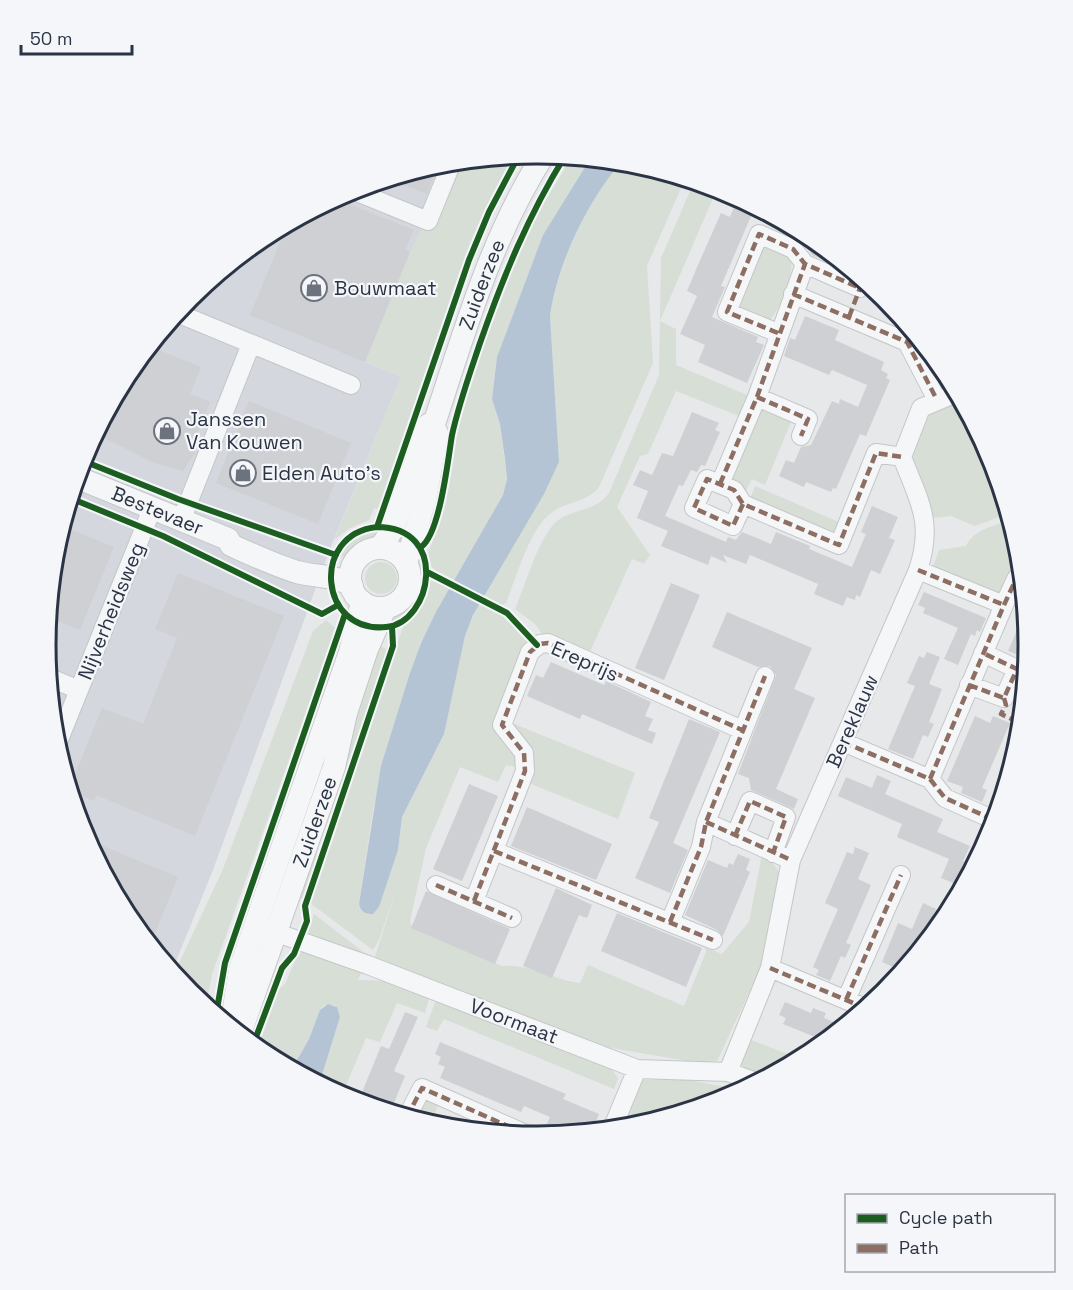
<svg xmlns="http://www.w3.org/2000/svg" width="1073" height="1290" font-family="'Space Grotesk',sans-serif">
<style>
.built{fill:#d4d7dd}
.green{fill:#d6ded6}
.water{fill:#b4c4d5}
.building{fill:#ced0d3}
.lines{fill:none;stroke-linecap:round;stroke-linejoin:round}
.minor-casing{stroke:#c4c6c8;stroke-width:20}
.tertiary-casing{stroke:#c4c6c8;stroke-width:24}
.minor{stroke:#f5f6f7;stroke-width:18}
.tertiary{stroke:#f5f6f7;stroke-width:22}
.quiet{stroke:#8d6e63;stroke-width:4.5;stroke-dasharray:9 4.5;stroke-linecap:butt}
.cycleway-casing{stroke:#f4f6f9;stroke-width:10}
.cycleway{stroke:#1b5e20;stroke-width:6}
.labels{text-anchor:middle;stroke-width:4.5;stroke-linejoin:round;paint-order:stroke}
.street-label{font-size:20px;fill:#2b3445;stroke:#f4f6f9}
.poi-label{font-size:20px;fill:#2b3445;stroke:#f4f6f9;text-anchor:start}
.rim{fill:none;stroke:#2b3445;stroke-width:3}
</style>
<rect width="100%" height="100%" fill="#e6e8ea"/>
<!-- built -->
<path class="built" d="M454 162 365 362 401 377 331 546 213 870 172 971 128 918 82 833 54 741 45 645 55 549 83 457 128 372 189 297 264 236 349 191 441 163Z"/>
<!-- green -->
<path class="green" d="M516 156 489 201 470 243 378 509 374 508 369 520 350 528 334 540 401 377 365 362 410 252 454 162Z
M572 157 590 159 543 235 497 357 492 399 500 424 507 479 503 495 455 580 435 570 431 566 428 553 438 527 448 486 463 390 476 343 515 250Z
M621 162 685 179 647 266 653 363 599 487C587 503 566 501 551 513 530 528 516 578 506 603L502 605 482 594 544 494 559 462 550 316C559 262 585 204 621 162Z
M694 182 717 189 660 321 676 329V365L747 395 739 416 676 391 648 454 640 456 617 507 650 555 644 564 632 559 589 654 543 635 535 624 515 609C525 586 539 536 557 521 574 508 596 512 609 493L659 375 661 258Z
M762 242 790 254C796 274 781 308 767 324L735 310Z
M960 399 991 457 1008 514 975 526 951 516 932 518 910 460C924 418 917 416 960 399Z
M762 405 793 417 765 485 752 479 745 492 728 482Z
M755 486 841 523 834 539 749 501Z
M1010 520 1019 549 1020 566H1013L1001 595 933 567 939 550 966 546C974 529 994 526 1010 520Z
M381 532 371 543 340 558C345 540 364 532 381 532Z
M418 551C430 577 414 617 385 624 394 609 410 604 415 588 419 575 412 564 418 551Z
M365 578a16 16 0 1 1 32 0a16 16 0 1 1-32 0Z
M431 580 450 589 420 644 373 810 359 904 362 910 368 914 379 907 398 850 402 817 444 734 465 636 477 605C499 608 517 625 530 642L496 718 520 752 515 767 506 765 498 782 460 767 426 848 410 921 412 928 502 966C530 964 553 980 580 983L588 965 684 1006 706 952 705 947 722 954 749 922 762 855 773 863 779 872 762 965 717 1061 699 1063 600 1046 374 960 397 887 379 940 373 950 310 903 403 627 417 612Z
M326 620 336 629 212 974 206 1006 189 992 174 974 223 869 313 631Z
M374 644 387 649 348 772 338 768Z
M512 723 635 773 618 819 531 784 530 755Z
M304 744 313 747 258 885 256 884Z
M316 853 320 854 304 898H294L304 872Z
M314 914 371 958 308 933Z
M303 951 362 971 358 980 391 981 430 995 425 1013 397 1003 380 1042 366 1038 344 1090 334 1092 317 1082 322 1075 340 1017 335 1005H325L321 1008 309 1039 292 1069 254 1046 275 992 285 984 298 954Z
M437 997 612 1069 618 1079 614 1089 444 1019 437 1031 426 1027Z
M749 1039 800 1059 766 1077 739 1065Z
M638 1080H688L742 1090C707 1108 653 1125 614 1129Z
M430 1098 439 1102 431 1124 414 1119Z"/>
<!-- water -->
<path class="water" d="M590 159 621 162C586 204 558 262 550 316L559 462 544 494 473 615 465 636 444 734 402 817 398 850 379 907 373 914C365 914 361 912 359 904L381 766 409 676 421 643 436 612 503 495 507 479 505 459 500 424 492 399 497 357 543 235Z
M328 1004 337 1007 340 1017 322 1075 317 1082 292 1069 309 1039 320 1010Z"/>
<!-- building -->
<path class="building" d="M439 163 427 194 389 179 424 168Z
M334 198 414 230 405 250 410 252 365 362 250 315 288 223Z
M738 198 755 207 721 286 725 287 712 317 758 337 756 342 764 345 747 383 698 362 705 345 680 334 697 296 687 291 698 265 721 213 730 217Z
M812 239 845 265 843 268 812 255 808 249Z
M805 316 839 330 835 340 884 362 881 370 888 374 886 378 890 380 866 436 860 434 836 489 833 488 831 492 806 482 804 487 779 476 786 460 794 463 801 447 811 445 832 401 839 404 840 399 858 407 867 385 832 370 829 375 784 356 790 338 795 340Z
M149 346 201 367 190 394 210 402 196 437 195 453 183 471 152 462 95 433 128 372Z
M249 401 351 443 318 524 216 483Z
M692 412 719 423 715 430 720 432 705 466 701 465 697 472 691 470 683 486 679 485 665 516 726 542 728 537 736 540 742 532 771 544 776 532 810 546 809 549 852 567 866 534 861 532 872 506 898 517 889 538 895 540 880 574 871 570 860 597 856 595 855 600 847 597 843 606 814 594 818 584 750 555 746 564 723 555 727 563 711 556 708 565 661 546 668 531 637 518 648 491 633 485 640 470 652 475 662 453 673 456Z
M72 530 114 547 80 630 48 617 51 580Z
M178 573 284 616 195 836 96 795 94 801 69 789 102 708 143 724 177 638 155 629Z
M671 583 700 595 664 680 635 668Z
M924 592 986 618 980 632 977 630 975 636 971 634 958 665 944 659 958 628 923 613 925 608 918 605Z
M727 612 812 648 794 689 815 698 776 789 798 799 794 809 751 790 749 778 738 774 776 675 770 666 758 667 712 647Z
M1025 612 1028 641 1021 656 1008 651Z
M927 652 940 657 929 684 942 689 929 722 934 724 928 737 923 735 913 759 888 749 915 686 907 683 919 656 924 658Z
M551 662 604 685 606 681 651 702 645 716 653 719 648 730 656 733 652 744 582 714 580 719 527 696 536 675 543 678Z
M975 716 990 723 993 716 1010 723 982 788 987 790 982 802 961 793 963 787 947 781Z
M689 719 720 732 673 843 688 850 670 893 635 878 659 822 649 818Z
M877 775 891 781 885 794 943 819 937 832 970 846 963 861 973 866 960 886 941 878 949 859 897 837 902 824 838 796 846 777 872 788Z
M469 784 498 796 462 881 433 869Z
M527 807 612 844 596 880 511 846Z
M86 839 178 877 150 945 128 918Z
M855 847 869 853 858 879 871 885 846 943 851 945 845 958 841 956 830 981 816 975 819 970 813 967 838 909 825 903 847 852 853 854Z
M738 854 750 859 746 870 750 872 723 936 717 930 685 915 708 860 727 868 729 863 733 865Z
M556 888 592 905 587 918 579 915 552 978 523 966Z
M426 891 510 929 495 964 411 928Z
M923 903 936 909 933 915 939 918 931 935 902 971 882 962 898 923 912 929Z
M617 913 702 948 686 987 601 951Z
M785 1002 811 1013 813 1008 826 1013 824 1018 843 1026 825 1041 783 1024 786 1018 779 1015Z
M405 1012 418 1017 394 1071 405 1076 391 1110 358 1102 381 1046 389 1049Z
M440 1042 566 1094 563 1099 599 1114 592 1131 560 1134 545 1128 550 1117 524 1106 521 1112 440 1078 445 1067 438 1064 441 1057 435 1054Z"/>
<g class="lines">
<defs>
<path id="minor" d="M352 190 428 221 452 162
M793 294 907 342 937 400
M177 313 351 385
M778 333 727 312 759 234 793 249 805 264 860 288
M757 397 805 264
M720 484 757 397 808 419 801 436
M743 504 733 526 694 508 707 479 734 490 743 504 839 545 876 453 902 457
M181 521 251 344
M918 570 1004 605
M48 677 79 690
M969 685 1004 698 1017 669 983 653
M843 742 930 779 945 798 994 820
M56 747 152 509
M930 779 1004 605 1016 579 1022 581
M706 822 784 857
M735 836 750 801 786 817 773 853
M494 851 713 940
M436 885 512 918
M474 901 525 771 524 753 502 725 530 652 540 644 548 643 742 730
M670 922 701 847 706 822 765 676
M263 928 368 965 637 1069 728 1072 756 1082
M770 968 865 1008
M846 1000 901 875
M728 1072 770 968 791 860 918 570C934 522 919 501 902 457L921 408 956 393
M407 1117 422 1088 530 1136
M612 1129 637 1069"/>
<g id="tertiary">
<path id="s1" d="M76 477 228 539 231 545C253 555 274 565 297 572 316 577 336 575 352 586"/>
<path id="s2" d="M380 548 393 529 428 425 435 421C465 330 492 235 544 154"/>
<circle cx="380" cy="578" r="30"/>
<path d="M406 563 425 500 437 433"/>
<path d="M231 1027 240 969 350 652 362 602"/>
<path id="s3" d="M240 1034 334 767 346 713 367 649 385 608"/>
</g>
</defs>
<!-- minor casing -->
<use href="#minor" class="minor-casing"/>
<!-- tertiary casing -->
<use href="#tertiary" class="tertiary-casing"/>
<!-- minor -->
<use href="#minor" class="minor"/>
<!-- tertiary -->
<use href="#tertiary" class="tertiary"/>
<!-- quiet -->
<path class="quiet" d="M793 294 907 342 937 400
M849 317 863 280
M778 333 727 312 759 234 793 249 805 264 860 288
M757 397 805 264
M720 484 757 397 808 419 801 436
M743 504 733 526 694 508 707 479 734 490 743 504 839 545 876 453 902 457
M918 570 1004 605
M969 685 1004 698 1017 669 983 653
M1004 698 1006 705 1001 714 1020 723
M843 742 930 779 945 798 994 820
M930 779 1004 605 1016 579 1022 581
M706 822 791 860
M735 836 750 801 786 817 773 853
M494 851 713 940
M436 885 512 918
M474 901 525 771 524 753 502 725 530 652 540 644 548 643 742 730
M670 922 701 847 706 822 765 676
M770 968 865 1008
M846 1000 901 875
M407 1117 422 1088 530 1136"/>
<defs>
<path id="cycleway" d="M81 460 178 499 336 555
M70 498 163 536 322 614 338 605
M377 527 469 260 489 212 519 155
M377 527C450 527 432 623 386 627 319 634 310 534 377 527Z
M421 547C440 534 448 459 452 435 459 403 470 373 480 343 503 277 528 216 565 156
M427 572 507 613 537 645
M216 1015 225 963 345 614
M253 1045 282 968 294 954 307 921 305 906 393 646 392 626"/>
</defs>
<!-- cycleway casing -->
<use href="#cycleway" class="cycleway-casing"/>
<!-- cycleway -->
<use href="#cycleway" class="cycleway"/>
</g>
<!-- icons -->
<defs>
<symbol id="shop-ring" viewBox="-11 -11 22 22"><circle r="9.5" fill="#f4f6f9" stroke="#6c737f" stroke-width="1.5"/><path d="M-5-2.5h2.3a2.7 3.5 0 0 1 5.4 0H5L5.5 6h-11ZM-1.5-2.5h3a1.5 2.3 0 0 0-3 0Z" fill="#6c737f"/></symbol>
</defs>
<g fill-rule="evenodd">
<use href="#shop-ring" x="299" y="273" width="30" height="30"/>
<use href="#shop-ring" x="152" y="416" width="30" height="30"/>
<use href="#shop-ring" x="228" y="458" width="30" height="30"/>
</g>
<g class="labels">
<!-- street labels -->
<g class="street-label">
<text dy="7" stroke="none"><textPath href="#s2" startOffset="285">Zuiderzee</textPath></text>
<text dy="7" stroke="none"><textPath href="#s1" startOffset="88">Bestevaer</textPath></text>
<text transform="translate(111 611) rotate(-68)" y="7">Nijverheidsweg</text>
<text transform="translate(585 661) rotate(24)" y="7">Ereprijs</text>
<text transform="translate(852 721) rotate(-66)" y="7">Bereklauw</text>
<text dy="7" stroke="none"><textPath href="#s3" startOffset="225">Zuiderzee</textPath></text>
<text transform="translate(514 1021) rotate(21)" y="7">Voormaat</text>
</g>
<!-- poi labels -->
<g class="poi-label">
<text x="334" y="295">Bouwmaat</text>
<text x="186" y="426">Janssen<tspan x="186" dy="23">Van Kouwen</tspan></text>
<text x="262" y="480">Elden Auto's</text>
</g>
</g>
<!-- crop -->
<path d="M0 0H1073V1290H0ZM56 645a481 481 0 1 1 962 0a481 481 0 1 1-962 0Z" fill="#f4f6f9" fill-rule="evenodd"/>
<path class="rim" d="M56 645a481 481 0 1 1 962 0a481 481 0 1 1-962 0Z"/>
<!-- legend -->
<rect x="845" y="1194" width="210" height="78" fill="#f4f6f9" stroke="#a4a8b1" stroke-width="1.5"/>
<rect x="857" y="1214" width="30" height="9" fill="#1b5e20" stroke="#a4a8b1" stroke-width="1.5"/>
<text x="899" y="1224" font-size="18" fill="#2b3445">Cycle path</text>
<rect x="857" y="1244" width="30" height="9" fill="#8d6e63" stroke="#a4a8b1" stroke-width="1.5"/>
<text x="899" y="1254" font-size="18" fill="#2b3445">Path</text>
<!-- scale -->
<path d="M21 45v9h111v-9" fill="none" stroke="#2b3445" stroke-width="3"/>
<text x="30" y="45" font-size="18" fill="#2b3445" stroke="#f4f6f9" stroke-width="4.5" paint-order="stroke">50 m</text>
</svg>
